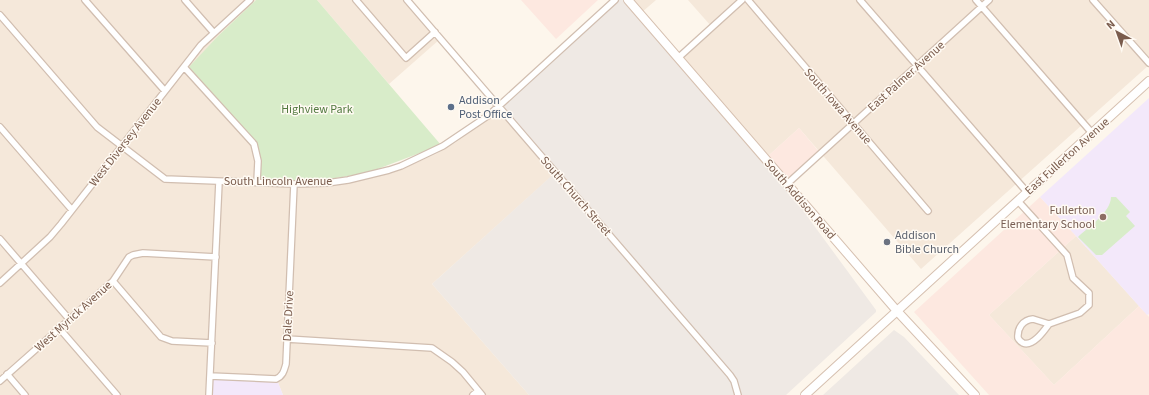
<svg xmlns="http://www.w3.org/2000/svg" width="1149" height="395" font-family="'Source Sans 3',sans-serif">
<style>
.residential{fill:#f5e8da}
.commercial{fill:#fde8e0}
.industrial{fill:#efe9e4}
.education{fill:#f3e8fa}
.green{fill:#d8ecc9}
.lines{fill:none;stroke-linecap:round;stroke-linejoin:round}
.street-casing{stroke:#d1beb0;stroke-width:8}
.secondary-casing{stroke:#d6c0b0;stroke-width:10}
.street{stroke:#fff;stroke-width:5.5}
.secondary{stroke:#fff;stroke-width:8}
.service-dot{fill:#5c6f8a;stroke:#fffaf3;stroke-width:1.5}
.education-dot{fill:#8d6e63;stroke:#fffaf3;stroke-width:1.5}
.worship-dot{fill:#6b7280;stroke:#fffaf3;stroke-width:1.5}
.labels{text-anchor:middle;stroke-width:3;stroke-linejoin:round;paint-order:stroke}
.street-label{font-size:12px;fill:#7a5c4d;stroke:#fffaf3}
.service-label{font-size:12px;fill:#4e5e75;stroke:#fffaf3;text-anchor:start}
.park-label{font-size:12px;fill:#537a41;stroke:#fffaf3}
.education-label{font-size:12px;fill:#785e54;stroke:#fffaf3;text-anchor:end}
.worship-label{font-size:12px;fill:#5b616d;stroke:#fffaf3;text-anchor:start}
</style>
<rect width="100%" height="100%" fill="#fdf6ec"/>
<!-- residential -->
<path class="residential" d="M0 0H256L217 37 189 68 251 136 258 148 260 180 329 185 366 179 400 170 436 154 455 143 498 111 553 175 432 284 529 395H283L277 380 211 395H0Z
M317 0H404L439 40 389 84Z
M630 0H656L641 13Z
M688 0H739L711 26Z
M747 0H1149V65L921 269 799 128 767 157 681 58Z
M1076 236 1139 306 1054 385 989 315Z"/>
<!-- commercial -->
<path class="commercial" d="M521 0H598L556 39Z
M799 128 820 153 788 182 767 157Z
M1040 197 1076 236 989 315 1054 385 1139 306 1149 317V395H989L914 312Z"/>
<!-- industrial -->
<path class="industrial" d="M619 0H624L785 186 876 310V312L786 395H529L432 284 557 171 501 107Z
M894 330 904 337 959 395H823Z"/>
<!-- education -->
<path class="education" d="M1149 98V314L1147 315 1076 236 1040 197Z
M212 378 277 380 283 395H211Z"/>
<!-- green -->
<path class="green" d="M256 0H317L441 145 367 173 323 180H260L258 148 251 136 189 67 217 37Z
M1111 197H1116L1130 212 1126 216 1135 226 1102 255H1096L1078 237C1088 227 1111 212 1111 197Z"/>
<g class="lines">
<defs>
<path id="street" d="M85 0 165 91
M185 0 214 33
M356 0 406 58 435 32
M407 0 730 375 734 381 738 395
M748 0 928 211
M860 0 1027 192
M976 0 1092 133
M1093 0 1149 63
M0 15 97 127 165 179 294 184 327 183 348 180 389 170 401 166 443 146 489 115 615 0
M678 58 742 0
M184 67 254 144 258 161 257 182
M0 127 72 210
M787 184 989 0
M1018 201 1067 255 1073 278 1089 293V305L1080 313 1049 324
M0 239 69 319
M113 281 161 337 172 341 212 343
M0 283 50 237 61 224 201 45 250 0
M1033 319 1049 324C1044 331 1033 347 1023 343 1021 342 1019 340 1018 338 1017 328 1023 320 1033 319Z
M59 328 117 395
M287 339 432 348 452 362 463 372 482 395
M7 374 25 395
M210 376 276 379C283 376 284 371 286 364L294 184
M0 381 113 281 129 257 133 255 143 253 216 257
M209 395 219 182
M473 395 478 391"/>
<path id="secondary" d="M628 0 897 311 975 395
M805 395 1149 81"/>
</defs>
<!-- street casing -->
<use href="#street" class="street-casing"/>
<!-- secondary casing -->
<use href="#secondary" class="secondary-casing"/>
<!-- street -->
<use href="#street" class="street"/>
<!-- secondary -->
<use href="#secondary" class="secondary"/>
</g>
<!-- markers -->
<circle class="service-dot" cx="451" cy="107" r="4"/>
<circle class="education-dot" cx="1103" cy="217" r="4"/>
<circle class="worship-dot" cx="887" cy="242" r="4"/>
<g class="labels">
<!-- street labels -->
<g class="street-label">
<text transform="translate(906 76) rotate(-42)" y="4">East Palmer Avenue</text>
<text transform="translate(838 106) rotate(49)" y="4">South Iowa Avenue</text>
<text transform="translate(125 142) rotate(-52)" y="4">West Diversey Avenue</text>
<text transform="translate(1067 156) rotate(-42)" y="4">East Fullerton Avenue</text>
<text x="278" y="185">South Lincoln Avenue</text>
<text transform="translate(576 196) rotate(49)" y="4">South Church Street</text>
<text transform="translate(800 199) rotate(49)" y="4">South Addison Road</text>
<text transform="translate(73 316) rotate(-42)" y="4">West Myrick Avenue</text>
<text transform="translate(288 316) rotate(-87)" y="4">Dale Drive</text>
</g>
<!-- service labels -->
<g class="service-label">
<text x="459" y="104">Addison<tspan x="459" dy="14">Post Office</tspan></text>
</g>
<!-- park labels -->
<g class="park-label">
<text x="317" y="113">Highview Park</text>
</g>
<!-- education labels -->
<g class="education-label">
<text x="1095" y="214">Fullerton<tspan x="1095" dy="14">Elementary School</tspan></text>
</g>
<!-- worship labels -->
<g class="worship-label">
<text x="895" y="239">Addison<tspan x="895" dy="14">Bible Church</tspan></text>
</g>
</g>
<!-- north arrow -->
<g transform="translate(1117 32) rotate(319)" stroke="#fffaf3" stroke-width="3" paint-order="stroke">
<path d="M0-3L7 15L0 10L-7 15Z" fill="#7a5c4d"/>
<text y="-6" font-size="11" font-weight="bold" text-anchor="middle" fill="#7a5c4d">N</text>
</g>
</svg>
